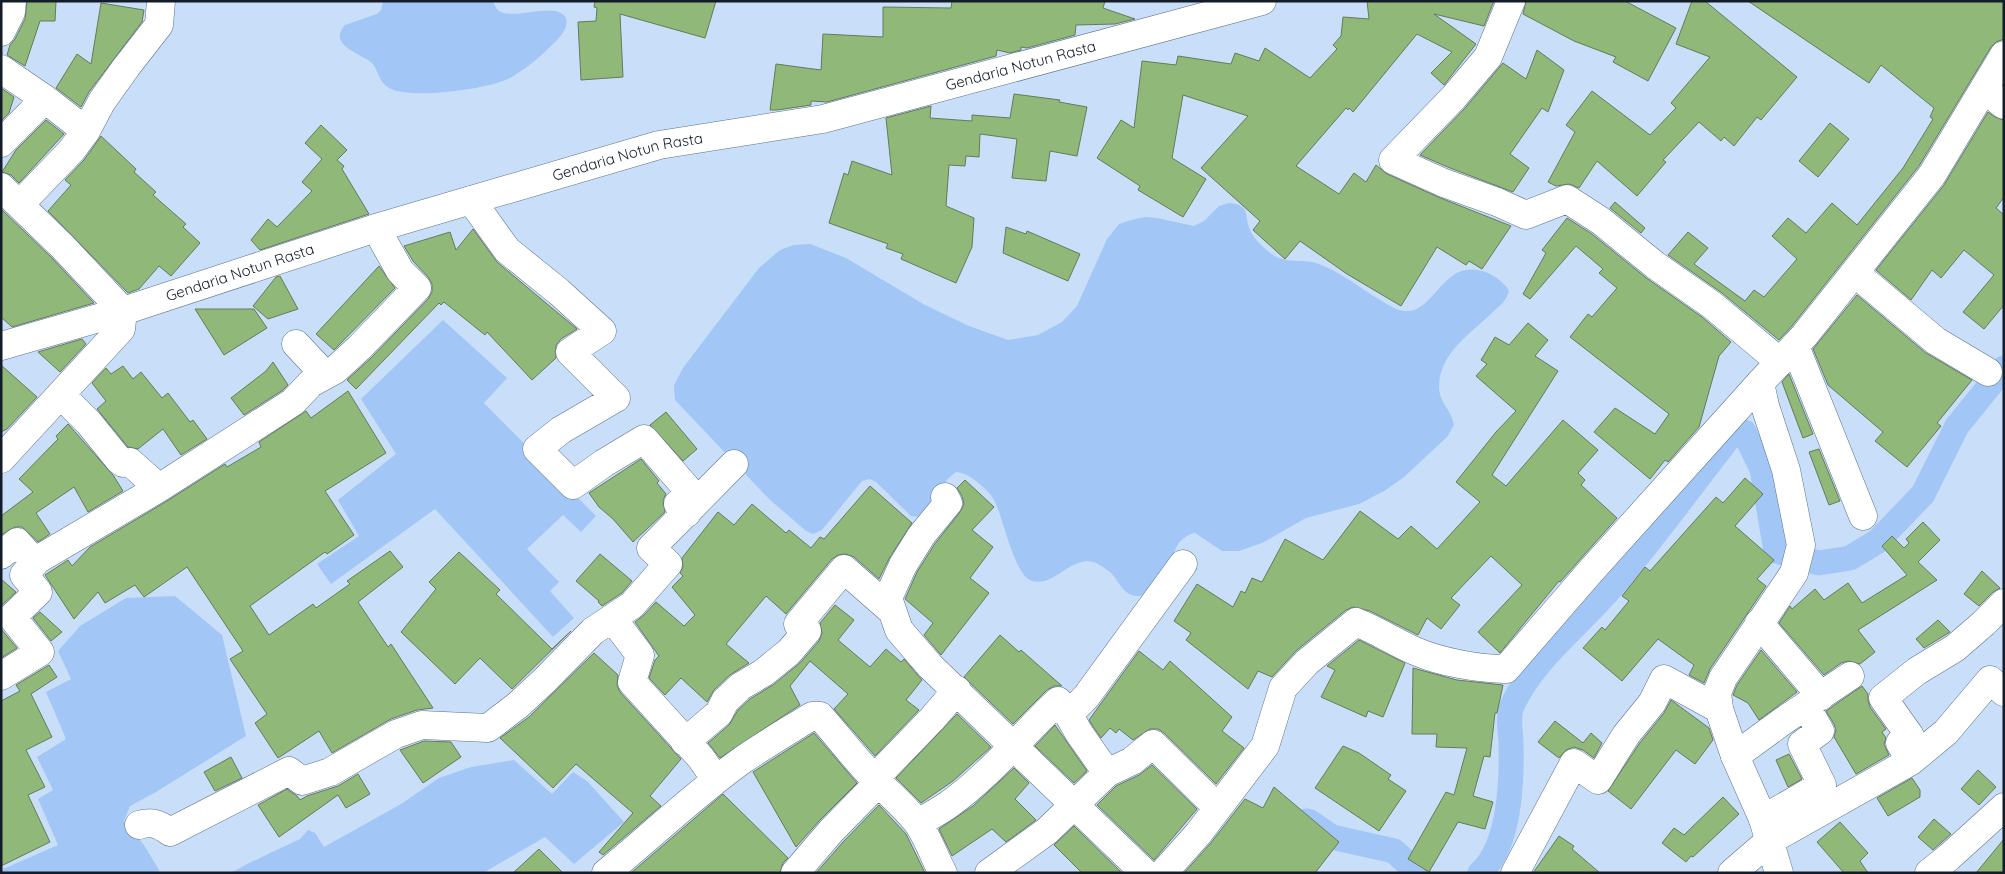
<svg xmlns="http://www.w3.org/2000/svg" width="2005" height="874" font-family="Quicksand,sans-serif">
<style>
.water{fill:#a2c7f6}
.lines{fill:none;stroke-linecap:round;stroke-linejoin:round}
.canal{stroke:#a2c7f6;stroke-width:25}
.building{fill:#90b879;stroke:#667a5a}
.minor-casing{stroke:#5a718e;stroke-width:29}
.major-casing{stroke:#5a718e;stroke-width:29}
.minor{stroke:#fff;stroke-width:28}
.major{stroke:#fff;stroke-width:28}
.labels{text-anchor:middle;stroke-width:4.5;stroke-linejoin:round;paint-order:stroke}
.street-label{font-size:15px;fill:#131c28;stroke:#c9def9}
</style>
<rect width="100%" height="100%" fill="#c9def9"/>
<!-- water -->
<path class="water" d="M383 1H493C495 5 495 8 499 11 513 21 557 0 566 18 569 28 560 37 553 44 540 57 525 70 508 79 487 89 410 100 389 88 379 82 379 73 373 64 364 54 326 46 345 25L377 14 381 10Z
M1229 203C1252 205 1243 216 1251 232 1255 240 1262 246 1269 252 1284 265 1302 258 1319 264 1339 272 1357 285 1375 297 1383 301 1390 307 1399 310 1434 320 1440 259 1482 271 1493 274 1502 281 1509 290 1507 300 1501 305 1494 311 1472 333 1440 351 1439 387 1439 402 1452 411 1454 425L1447 437 1404 477 1386 490 1359 504 1306 518 1262 543 1239 551H1222L1195 533C1178 537 1176 549 1169 563 1165 571 1149 595 1140 596 1124 597 1120 583 1112 574 1108 570 1100 565 1096 563 1072 553 1056 587 1032 581 1014 576 1003 516 994 500 990 492 983 487 976 481 969 476 965 473 956 472 940 484 932 502 919 517L911 516 876 482 870 479 862 481 822 530 813 534 806 531 769 499 675 400 674 385 683 368 759 268 780 250 794 245 810 244 846 258 925 305 969 326 1008 340 1038 335 1062 322 1077 306 1107 239 1119 224 1131 220 1145 217 1157 218 1194 226 1204 221 1219 206Z
M443 320 507 378 484 403 596 516 581 532 563 515 527 549 559 582 550 591 574 618 553 637 435 509 331 584 317 564 359 536 338 500 396 454 361 399Z
M175 596 222 635 246 736 156 792 130 806 124 821 144 845 159 870 158 873H1V870L58 845 38 799 53 790 37 757 66 739 46 692 71 679 58 651 80 626 126 598Z
M514 760 552 794 573 772 587 781 624 822 574 864 545 837 483 873H231L249 863 300 839 308 830 315 833 324 847 401 804 439 778 471 767Z"/>
<g class="lines">
<!-- canal -->
<path class="canal" d="M1306 821 1310 822 1332 837 1394 851 1418 873
M1480 873C1510 846 1512 781 1511 744 1511 733 1507 716 1512 706 1533 659 1578 627 1611 588 1655 537 1694 482 1735 430L1744 432 1762 469 1776 551 1819 563 1850 558 1878 541 1923 494 1957 426 2004 368"/>
</g>
<!-- building -->
<path class="building" d="M27 1H56L55 21H40L25 66 7 55 10 45 15 39 25 19Z
M595 1H716L705 38 620 14 623 77 581 80 578 22 596 21 597 8 594 7Z
M952 1H1105L1103 8 1135 19 1115 24 1076 25 1075 35 1027 48 1021 47V50L1010 53 997 50 996 56 827 102 811 101V105L777 110H770L776 64 821 70 823 34 883 37V7L951 8Z
M1367 1H1494L1484 26 1434 14 1476 44 1444 85 1431 73 1452 52 1417 34 1353 112 1349 108 1348 110 1346 108 1296 166 1339 194 1354 173 1366 182 1376 165 1387 174 1438 197 1511 226 1482 269 1469 261 1466 265 1437 247 1401 306 1347 274 1300 241 1285 259 1253 230 1260 221 1201 168 1248 116 1183 95 1172 158 1206 179 1183 217 1138 190 1140 186 1097 158 1121 120 1134 128 1142 61 1176 65 1178 56 1231 64 1235 53 1259 61 1265 48 1310 78 1337 49 1333 45 1341 36 1343 17 1369 19Z
M1526 1H1625L1676 28 1648 81 1613 62 1616 57 1574 41 1523 14Z
M1692 1H1705L1797 77 1761 120 1757 117 1734 146 1724 137 1721 141 1699 122 1663 160 1666 162 1637 196 1597 161 1579 188 1569 184 1556 186 1548 182 1575 132 1566 125 1592 91 1650 135 1676 108 1671 103 1710 57 1676 44Z
M1748 1H2004V39L1996 42 1991 47 1919 166 1792 326 1779 340 1722 293 1668 255 1688 232 1708 248 1694 264 1745 301 1754 290 1764 297 1797 259 1772 236 1788 218 1806 233 1832 203 1857 225 1903 168 1933 119 1930 117 1934 108 1881 65 1869 83Z
M101 3 144 10 142 22 89 92 81 107 56 88 77 54 91 64Z
M1537 50 1564 70 1548 112 1542 108 1510 154 1529 168 1513 192 1450 168 1420 155 1466 107 1503 63 1526 79Z
M1 88 14 97 9 113 1 121Z
M1014 94 1060 100 1059 102 1087 107 1077 156 1050 151 1046 181 1012 178 1017 139 980 134 979 157 966 156 965 166 949 165 946 206 974 218 972 247 956 283 901 259 903 254 886 248 888 244 829 223 844 173 848 175 852 161 892 175 886 118 931 106 930 118 972 121V115L1010 118Z
M1988 112 1995 117 2004 120V197L1996 208 2004 215V305L1984 329 1963 312 1994 275 1964 250 1941 278 1932 270 1911 300 1876 270 1944 185Z
M46 120 64 134 19 183 11 175 2 172 16 150Z
M1830 123 1849 139 1818 177 1799 161Z
M321 125 347 150 337 160 344 166 342 169 369 214 260 250 251 240 268 219 277 227 312 191 302 182 322 159 305 143Z
M101 136 136 169 134 172 156 192 153 195 186 224 183 227 200 243 171 276 159 266 139 289 128 293 48 211 71 185 65 180 84 160Z
M1615 202 1645 228 1641 233 1610 208Z
M1 209 51 257 94 303 12 327 1 317Z
M1567 218 1592 234 1645 277 1702 317 1731 342 1719 356 1699 427 1668 462 1665 460 1650 479 1594 432 1615 408 1655 434 1669 414 1570 337 1588 314 1592 317 1617 288 1599 273 1603 269 1576 246 1530 299 1523 294 1546 253 1542 250Z
M1006 227 1026 234 1027 231 1080 254 1068 281 1003 253Z
M473 229 497 262 577 329 561 339 556 345V358L532 380 487 332 485 335 444 302 441 305 439 303 356 389 347 380 370 359 428 299 432 292V284L428 277 413 261 404 246 450 232 456 250Z
M379 266 395 288 334 350 316 334Z
M280 276 298 309 268 319 253 306 276 277Z
M1857 295 1926 353 1972 380 1937 423 1941 426 1907 467 1875 441 1883 432 1828 385 1813 349Z
M195 309H254L267 328 224 355Z
M1528 323 1548 340 1535 356 1558 371 1492 475 1506 486 1563 420 1598 450 1578 473 1585 480 1581 485 1617 518 1560 582 1559 581 1500 653 1478 632 1522 585 1491 556 1451 598 1460 605 1441 629 1427 618 1418 635 1370 611 1353 607 1346 610 1297 650 1272 677 1258 671 1248 689 1186 640 1191 633 1174 621 1197 584 1233 607 1241 591 1245 593 1252 578 1262 582 1285 539 1323 560 1360 511 1398 539 1411 526 1437 549 1480 502 1456 482 1496 432 1516 411 1476 376 1487 364 1481 360 1495 337 1509 345Z
M82 339 86 344 60 372 38 352Z
M273 362 288 385 283 390 244 415 231 398 266 371Z
M1 365 37 397 7 429 1 432Z
M123 366 133 379 141 372 162 398 168 393 190 422 193 420 207 439 181 455 163 429 138 449 128 447 97 409 106 401 92 383 106 368 111 374Z
M1789 374 1813 434 1803 438 1782 382Z
M348 391 386 453 325 491 354 535 327 554 325 552 250 606 269 635 313 604 316 608 350 584 347 581 390 551 403 567 358 602 388 647 391 644 433 708 417 710 391 719 332 753 319 731 278 758 255 723 267 714 230 659 243 651 187 567 144 597 135 585 105 603 98 592 74 619 45 575 68 560 72 566 90 547 167 501 225 464 227 467 261 447 259 442 306 411 311 418Z
M666 412 697 449 683 461 650 425Z
M68 424 113 475 123 491 88 512 74 487 36 513 50 534 38 542 22 527H15L1 535V516L33 492 19 479 58 439 56 436Z
M1819 449 1840 501 1829 505 1809 452Z
M641 459 659 481 657 483 666 494 663 500 665 512 633 542 613 519 599 507 589 493Z
M1745 478 1763 494 1735 526 1774 560 1757 579 1766 586 1710 669 1704 683 1689 675 1694 665 1658 639 1622 681 1583 648 1602 627 1605 630 1629 601 1622 596 1645 567 1650 571 1716 497 1723 503Z
M965 480 994 507 972 530 993 547 970 578 989 593 941 655 924 635 933 623 905 599 917 572 934 545 960 512 964 504 962 496 957 488Z
M870 486 912 523 890 557 879 579 854 557 846 554 838 555 832 559 786 614 766 596 726 644 749 663 730 675 714 690 707 702 681 678 665 695 649 678 655 660 659 656 635 622 644 615 656 602 684 626 695 615 672 587 683 576 680 573 683 567 682 558 718 512 734 525 752 504 786 533 789 530 811 548 820 537 824 539Z
M1923 522 1940 540 1918 562 1937 580 1858 630 1875 652 1860 664 1848 661 1841 663 1824 675 1779 623 1790 606 1792 609 1815 589 1824 600 1848 583 1862 603 1907 575 1882 546 1892 536 1904 548 1909 543 1906 539Z
M459 552 500 590 496 594 552 649 571 631 512 689 480 658 455 684 401 632 436 589 429 582Z
M600 554 632 581 622 593 602 606 598 602 599 601 576 581Z
M1982 571 2000 588 1993 592 1979 606 1964 594Z
M1 579 16 592 1 606Z
M835 605 854 620 838 640 870 667 886 649 901 662 904 659 922 680 906 700 919 710 875 756 834 709 848 694 810 661 790 686 800 705 720 758 708 743 729 725 738 710 750 699 773 685 801 662 819 641 822 633 820 623Z
M40 612 62 632 51 641 33 618Z
M1938 620 1950 632 1924 648 1916 639Z
M1 629 17 648 1 658Z
M1000 635 1019 652 1021 650 1062 686H1054L1047 690 1013 724 964 677Z
M1359 640 1405 663 1383 717 1368 711 1366 717 1321 697 1335 670 1327 666Z
M1761 650 1797 692 1759 720 1748 703 1733 695 1737 685Z
M1139 651 1163 670 1170 661 1232 717 1222 731 1244 748 1216 784 1164 733 1158 729H1150L1133 740 1119 729 1116 733 1110 728 1101 738 1092 725 1089 720Z
M594 653 618 675 617 685 620 692 681 759 650 796 661 806 603 855 599 852 633 813 576 764 553 788 500 738 529 717Z
M49 665 57 677 31 694 52 737 26 750 45 787 28 795 50 842 1 866V701L20 691 16 685Z
M1413 668 1457 680 1503 685 1497 713H1495L1490 757 1484 756 1473 796 1493 802 1485 829 1458 822 1429 872 1408 859 1446 792 1454 795 1467 748 1436 747 1437 734H1412Z
M1862 686 1868 694V700L1870 707 1886 729 1882 732 1886 738 1884 744 1889 755 1856 774 1834 737 1836 730 1834 724 1826 711Z
M1671 700 1709 728 1713 740 1695 764 1676 750 1631 809 1608 791 1639 744 1664 713Z
M957 714 991 747 953 781 921 803 896 778Z
M1555 721 1583 743 1591 733 1602 743 1594 758 1583 750 1574 747 1566 750 1559 758 1538 742Z
M1055 725 1087 771 1074 783 1035 746Z
M814 733 857 783 820 820 796 847 753 772Z
M424 741 451 742 461 757 423 783 400 750Z
M1343 746 1359 753 1391 775 1388 779 1406 791 1379 831 1315 788Z
M1789 754 1802 779 1788 787 1776 760Z
M231 757 242 778 215 791 204 772Z
M1152 765 1197 809 1154 860 1097 805 1116 786 1139 775Z
M1014 768 1029 783 1015 799 1036 820 1006 842 992 829 952 856 939 829 973 806Z
M1978 770 1996 787 1979 805 1961 789Z
M358 774 370 794 346 808 338 795 279 837 258 805 287 789 297 796 300 800 307 796 338 786Z
M1912 778 1920 790V797L1888 816 1877 798Z
M1274 787 1339 842 1315 873H1184L1210 844 1245 799 1263 808Z
M723 794 788 858 783 863 780 873H631Z
M1723 797 1739 814 1693 857 1691 856 1686 862 1662 843 1674 828 1684 835Z
M879 805 906 834 925 873H816L843 842Z
M1934 819 1951 834 1933 850 1918 837Z
M1840 822 1868 853 1860 861 1868 873H1844L1817 842Z
M1074 826 1122 873H1082L1054 845Z
M1559 836 1574 846 1572 849 1600 873H1533Z
M2004 839V873H1976Z
M539 849 563 873H513Z"/>
<g class="lines">
<defs>
<path id="minor" d="M1511 1 1488 57 1454 97 1393 160 1444 183 1497 202 1526 215 1567 199 1601 221 1655 265 1712 305 1780 362
M1 32 11 12 12 1
M1 69 45 99 86 131
M1984 89 2004 105
M1 143 45 99
M1 187 62 246 123 311 121 329 1 459
M471 200 507 250 559 292 602 331 570 352 616 398 561 430 537 449 573 485 604 463 644 439 690 492 678 504 687 513
M20 204 71 151 86 131 102 101 127 66 159 25 161 1
M1855 273 1936 341 1988 372
M296 344 325 375
M1795 346 1863 516
M159 488 293 402 311 383 335 370 359 348 417 288 400 271 376 228
M945 497 948 503 921 536 903 565 888 598 899 630 930 666 1145 873
M1 555 17 542 35 562
M612 618 640 655 632 682 701 758 716 780
M1759 623 1821 696
M1 676 40 652 12 617 38 592 24 575 37 560 159 488 130 462 123 463 119 460 89 423 61 395
M1067 712 1073 710 1086 697 1183 564
M685 742 719 713 725 701 741 686 763 673 789 652 807 631 798 624 844 569 892 611
M1735 756 1783 721 1850 676
M1911 761 1900 743 1910 736 1883 698 1917 671 1955 648 1984 623 2004 603
M874 779 932 719 957 690
M1763 819 1822 785 1802 744 1820 731 1806 706
M918 823C928 817 938 812 948 805 989 776 1021 736 1058 701L1067 712 1079 733 1107 773
M139 825C152 821 159 824 170 832L289 771 302 781 330 772 396 734 422 725 488 728 518 705 545 680 593 631 632 605 668 564 651 548 734 464
M606 873C651 836 694 795 741 761 764 745 788 731 812 716H820C838 736 854 758 873 777 888 793 907 808 919 825 929 840 934 857 943 873
M795 873 831 831 878 783
M989 873 1047 831 1107 773 1132 761 1153 744 1218 808
M1163 873 1198 834 1265 746 1283 688 1307 662 1356 622C1376 630 1395 642 1415 651 1440 662 1479 669 1506 669L1589 573 1760 383
M1515 873 1574 763 1598 780 1626 735 1652 703 1664 679 1719 709
M1732 873 1769 841 1911 761 1946 732 1990 680 2004 692
M1929 873 1949 857 2004 807"/>
<g id="major">
<path id="s1" d="M1 346 123 311 376 228 659 145 823 119 1262 1"/>
<path d="M1779 873 1763 819 1735 756 1719 709 1717 693 1723 678 1794 573 1801 545 1786 470 1765 406 1760 383 1804 336 1932 175 2004 55"/>
</g>
</defs>
<!-- minor casing -->
<use href="#minor" class="minor-casing"/>
<!-- major casing -->
<use href="#major" class="major-casing"/>
<!-- minor -->
<use href="#minor" class="minor"/>
<!-- major -->
<use href="#major" class="major"/>
</g>
<g class="labels">
<!-- street labels -->
<g class="street-label">
<text dy="5" stroke="none"><textPath href="#s1" startOffset="1059">Gendaria Notun Rasta</textPath></text>
<text dy="5" stroke="none"><textPath href="#s1" startOffset="655">Gendaria Notun Rasta</textPath></text>
<text dy="5" stroke="none"><textPath href="#s1" startOffset="250">Gendaria Notun Rasta</textPath></text>
</g>
</g>
<!-- border -->
<rect width="2005" height="874" fill="none" stroke="#131c28" stroke-width="5"/>
</svg>
